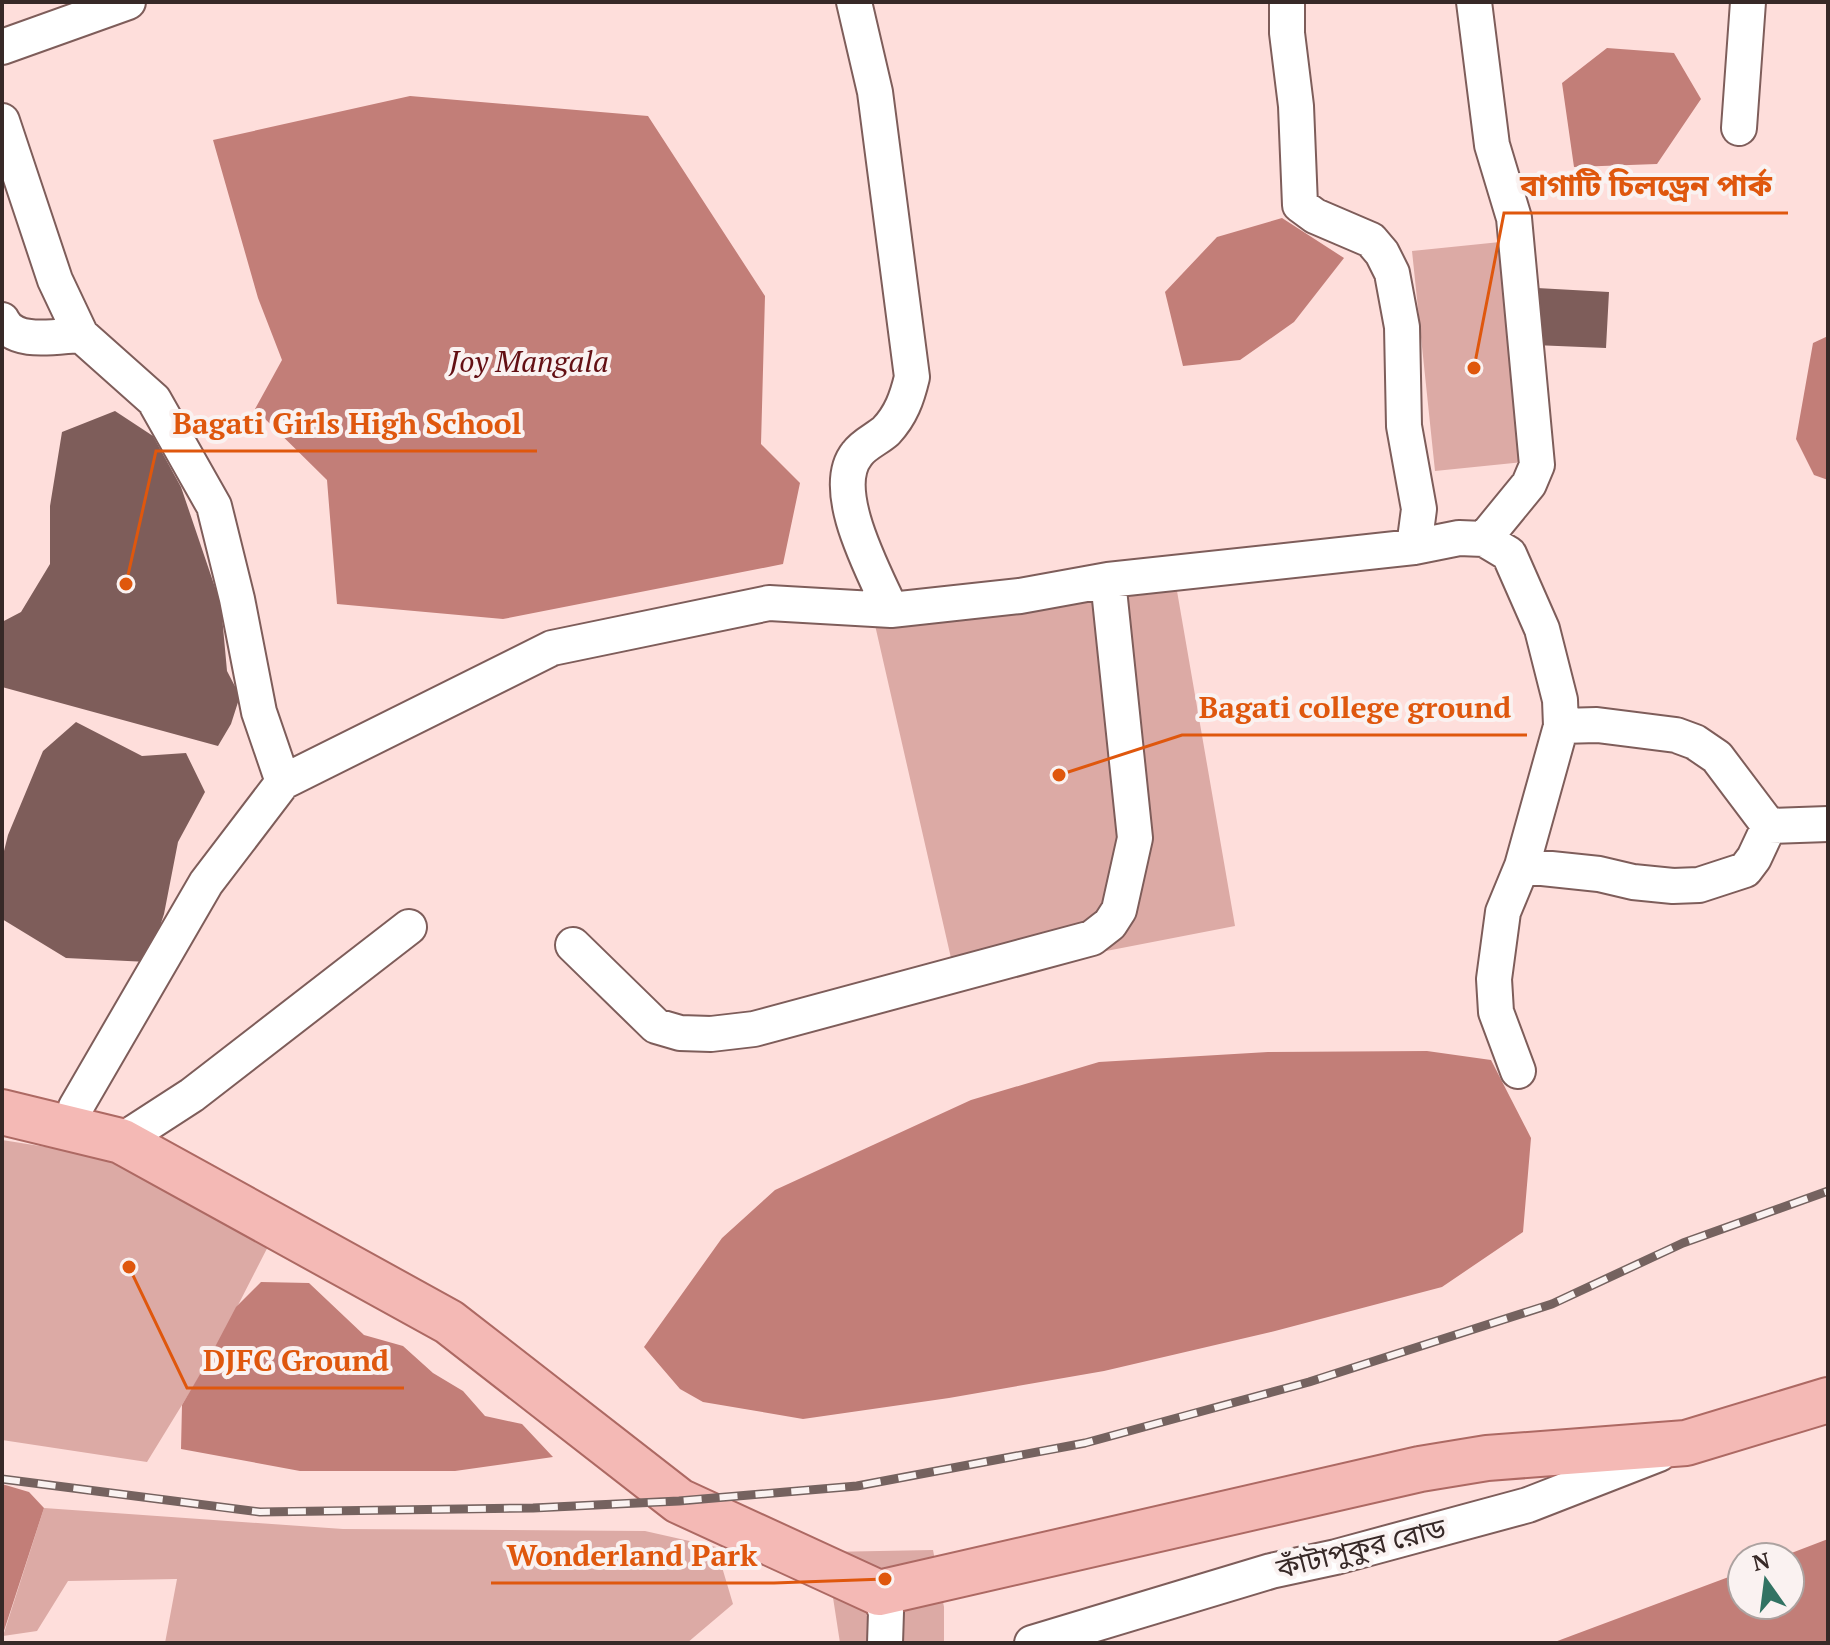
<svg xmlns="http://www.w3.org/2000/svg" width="1830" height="1645" font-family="'PT Serif','Noto Sans Bengali',serif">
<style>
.green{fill:#dcaaa5}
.water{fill:#c27e78}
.building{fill:#7e5d5a}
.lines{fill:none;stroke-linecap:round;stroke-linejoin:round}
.minor-casing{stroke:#7e5d5a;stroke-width:38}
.major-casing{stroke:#ad6963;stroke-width:48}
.minor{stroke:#fff;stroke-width:34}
.major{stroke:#f4b9b5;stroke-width:44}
.rail-casing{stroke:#75625f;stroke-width:9}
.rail{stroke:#faf2f1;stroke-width:6;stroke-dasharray:18;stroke-linecap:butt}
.labels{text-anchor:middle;stroke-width:8;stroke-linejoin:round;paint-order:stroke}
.street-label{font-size:28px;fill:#372927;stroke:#faf2f1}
.water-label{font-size:30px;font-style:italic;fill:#630f13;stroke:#faf2f1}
.leader{fill:none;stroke:#df570d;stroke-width:3}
.callout-dot{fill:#df570d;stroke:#faf2f1;stroke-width:3}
.callout-label{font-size:30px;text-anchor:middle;font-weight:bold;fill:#df570d;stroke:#faf2f1;stroke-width:8;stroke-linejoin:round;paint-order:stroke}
</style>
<rect width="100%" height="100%" fill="#fededb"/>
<!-- green -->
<path class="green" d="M1510 241 1533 461 1435 471 1412 251Z
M1177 591 1235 926 956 980 875 625Z
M2 1140 154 1164 278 1227 212 1356 147 1462 2 1440Z
M44 1508 343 1529 645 1531 716 1547 733 1604 687 1643 527 1641 520 1643H165L177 1579 68 1581 37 1631 3 1636Z
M933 1550 944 1607V1643H840L826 1552Z"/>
<!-- water -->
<path class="water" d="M1607 48 1674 53 1701 99 1657 164 1574 167 1562 83Z
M410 96 648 116 765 296 761 444 800 483 783 564 503 619 337 604 327 480 255 409 282 360 258 298 213 140Z
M1282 218 1344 258 1294 322 1240 360 1183 366 1165 292 1217 237Z
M1828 336V480L1814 475 1796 439 1813 343Z
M1427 1051 1491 1060 1531 1138 1523 1232 1442 1287 1275 1331 1104 1371 949 1398 803 1419 703 1402 680 1389 644 1347 722 1238 775 1190 971 1100 1099 1062 1268 1052Z
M261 1282 309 1283 364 1335 403 1346 433 1373 463 1391 485 1416 522 1424 553 1457 455 1471H300L181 1449 182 1405 206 1364 236 1307Z
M2 1484 29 1492 44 1508 2 1637Z
M1828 1539V1643H1552L1742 1572V1605H1790V1557H1781Z"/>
<!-- building -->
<path class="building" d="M1537 288 1609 292 1606 348 1534 345Z
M115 411 153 436 181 487 221 605 227 671 240 696 231 724 218 746 2 687V622L21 612 50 564V506L62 432Z
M76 722 142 756 186 753 205 792 178 842 164 914 148 962 66 958 2 919V859L8 835 43 751Z"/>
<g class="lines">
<defs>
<path id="minor" d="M854 2 875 92 912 377C907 398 901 415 886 431 877 439 864 444 857 454 828 490 875 574 891 610
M1287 2V33L1296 106 1300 205 1315 216 1371 240 1382 253 1392 273 1402 327 1404 426 1419 509 1414 547
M1474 2 1492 145 1514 218 1537 465 1529 484 1484 539
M2 47 128 2
M2 121 55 280 81 335 154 400 214 506 237 599 259 712 283 782
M1739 128 1748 2
M2 320C14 346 57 336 81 335
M1561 726 1597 725 1676 735 1695 742 1717 757 1769 826 1828 824
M1522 866 1599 874 1633 882 1673 886 1699 885 1745 870 1754 858 1769 826
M573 945 656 1026 680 1033 711 1034 754 1029 1092 938 1110 924 1119 910 1135 838 1108 580
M71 1127 76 1107 206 883 283 782 552 648 769 603 891 610 1020 596 1108 580 1414 547 1459 538 1484 539 1509 554 1542 629 1560 700 1561 726 1522 866 1503 912 1494 979 1496 1012 1518 1071
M121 1141 192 1095 409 927
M879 1593 886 1612 885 1643
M1032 1643 1271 1571 1336 1557 1528 1505 1659 1454"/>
<path id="major" d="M2 1112 121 1141 449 1322 679 1501 879 1593 1420 1469 1487 1458 1686 1443 1828 1400"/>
</defs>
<!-- minor casing -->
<use href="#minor" class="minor-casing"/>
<!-- major casing -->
<use href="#major" class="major-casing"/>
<!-- minor -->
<use href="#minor" class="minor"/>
<!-- major -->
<use href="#major" class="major"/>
<defs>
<path id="rail" d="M2 1479 260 1512 533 1508 679 1501 857 1486 1085 1443 1309 1382 1552 1304 1683 1243 1828 1191"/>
</defs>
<!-- rail casing -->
<use href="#rail" class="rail-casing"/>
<!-- rail -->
<use href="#rail" class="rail"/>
</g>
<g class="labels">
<!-- street labels -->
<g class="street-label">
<text transform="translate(1361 1548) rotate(-14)" y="10">কাঁটাপুকুর রোড</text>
</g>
<!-- water labels -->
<g class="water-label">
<text x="529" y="372">Joy Mangala</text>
</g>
</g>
<!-- callouts -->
<path class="leader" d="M1474 368L1504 213H1788M126 584L156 451H537M1059 775L1182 735H1527M129 1267L187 1388H404M885 1579L774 1583H491"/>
<g class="callout-dot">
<circle cx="1474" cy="368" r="8"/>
<circle cx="126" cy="584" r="8"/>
<circle cx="1059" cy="775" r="8"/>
<circle cx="129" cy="1267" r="8"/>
<circle cx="885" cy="1579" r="8"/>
</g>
<g class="callout-label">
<text x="1646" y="196">বাগাটি চিলড্রেন পার্ক</text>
<text x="347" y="434">Bagati Girls High School</text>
<text x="1355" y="718">Bagati college ground</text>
<text x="296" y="1371">DJFC Ground</text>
<text x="632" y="1566">Wonderland Park</text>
</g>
<!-- border -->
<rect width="1830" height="1645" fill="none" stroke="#372927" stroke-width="8"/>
<!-- north arrow -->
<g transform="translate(1766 1581) rotate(346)"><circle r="38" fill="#faf2f1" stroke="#aca2a0" stroke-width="2"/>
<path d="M0-6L14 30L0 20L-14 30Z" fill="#327363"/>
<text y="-12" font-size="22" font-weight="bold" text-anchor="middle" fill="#372927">N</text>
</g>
</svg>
